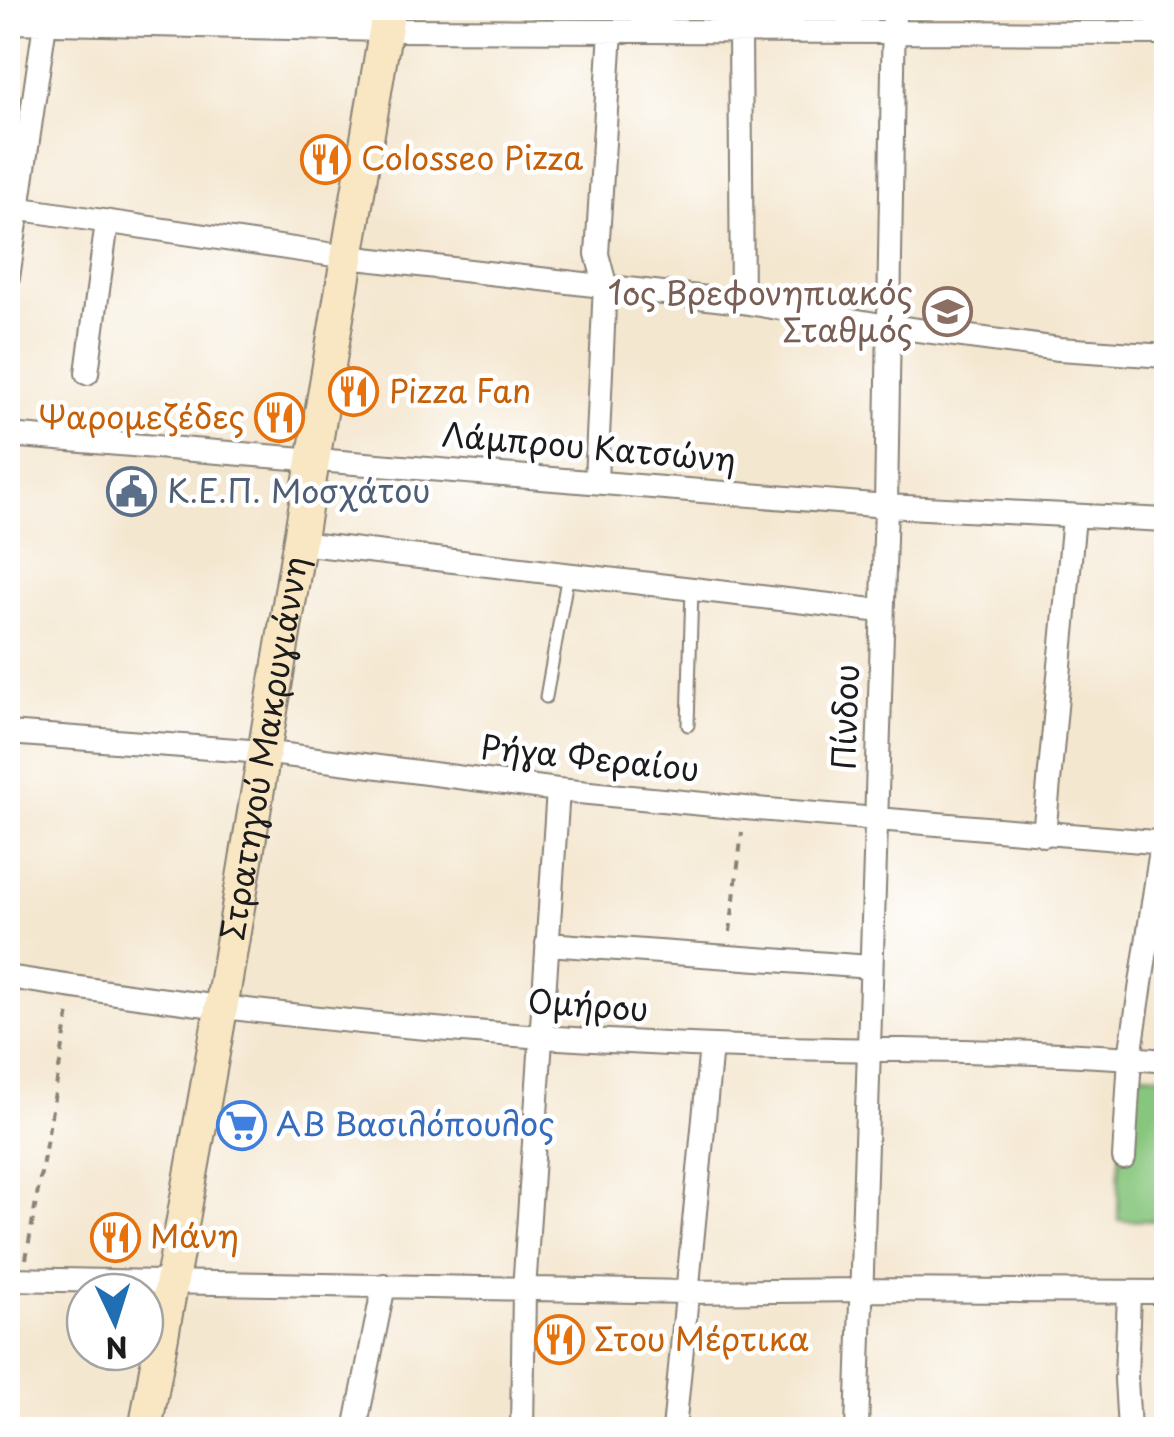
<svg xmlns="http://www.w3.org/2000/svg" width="1174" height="1437" font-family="'Playpen Sans',sans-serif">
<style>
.green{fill:#87c67d;stroke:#52714c;stroke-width:2.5}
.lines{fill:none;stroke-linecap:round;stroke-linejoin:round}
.lane-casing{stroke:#888276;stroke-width:15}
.street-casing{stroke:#888276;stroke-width:26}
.secondary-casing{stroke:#888276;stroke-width:36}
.path{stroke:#888276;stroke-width:4;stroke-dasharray:8 8;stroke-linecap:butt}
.lane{stroke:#fff;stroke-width:11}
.street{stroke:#fff;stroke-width:22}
.secondary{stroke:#f9e7c3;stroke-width:32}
.labels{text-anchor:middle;stroke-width:9;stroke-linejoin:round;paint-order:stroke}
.food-label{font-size:32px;fill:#c56008;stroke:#fff;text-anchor:start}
.education-label{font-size:32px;fill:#785e54;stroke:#fff;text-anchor:end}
.street-label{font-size:32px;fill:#1c1c1c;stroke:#fff}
.service-label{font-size:32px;fill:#4e5e75;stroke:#fff;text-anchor:start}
.shop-label{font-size:32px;fill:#366cbe;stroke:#fff;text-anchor:start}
</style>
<rect width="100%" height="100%" fill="#fff"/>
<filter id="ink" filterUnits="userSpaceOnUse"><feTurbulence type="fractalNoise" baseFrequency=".01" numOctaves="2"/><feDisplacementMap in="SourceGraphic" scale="20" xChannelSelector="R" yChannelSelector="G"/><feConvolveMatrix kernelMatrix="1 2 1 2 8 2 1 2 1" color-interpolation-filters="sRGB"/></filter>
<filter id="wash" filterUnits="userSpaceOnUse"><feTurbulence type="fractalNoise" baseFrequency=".0048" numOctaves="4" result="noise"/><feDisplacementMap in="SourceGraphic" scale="40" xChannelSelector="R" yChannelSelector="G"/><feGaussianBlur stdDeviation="2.25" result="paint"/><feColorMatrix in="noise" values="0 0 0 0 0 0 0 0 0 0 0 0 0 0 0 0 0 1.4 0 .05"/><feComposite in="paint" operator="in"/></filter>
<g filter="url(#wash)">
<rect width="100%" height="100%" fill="#f4e7d0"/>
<!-- green -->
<path class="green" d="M1133 1073 1166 1076V1221L1118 1220 1119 1162Z"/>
</g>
<g filter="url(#ink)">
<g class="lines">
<defs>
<path id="lane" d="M546 697 568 574
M688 725 692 588"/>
<path id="street" d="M8 22 386 30 1166 33
M740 31 742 302
M8 207 348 257 742 302 888 326 1059 349 1166 356
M8 278 45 23
M87 373 107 222
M8 435 886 506 1166 520
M596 481 605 284 597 254 611 31
M299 543 882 611
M8 733 263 752 558 790 745 808 1166 843
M1044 835 1074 517
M547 944 871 967
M8 977C241 1014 477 1037 714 1046 864 1052 1016 1047 1166 1061
M1124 1158 1130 1057 1162 843
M8 1279 687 1292 862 1290 1166 1292
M1129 1292 1126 1379 1129 1430
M355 1430 384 1285
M522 1430 524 1290 558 790
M674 1430 711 1046
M857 1430 886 506 894 8"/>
<g id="secondary">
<path id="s1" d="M145 1430 221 1009 389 8"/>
</g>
</defs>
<!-- lane casing -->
<use href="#lane" class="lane-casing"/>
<!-- street casing -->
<use href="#street" class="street-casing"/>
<!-- secondary casing -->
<use href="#secondary" class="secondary-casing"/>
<!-- path -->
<path class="path" d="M730 932 742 832
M26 1259 69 1012"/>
<!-- lane -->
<use href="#lane" class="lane"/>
<!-- street -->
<use href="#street" class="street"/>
<!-- secondary -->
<use href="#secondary" class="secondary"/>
</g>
</g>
<!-- icons -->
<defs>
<symbol id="restaurant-ring" viewBox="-11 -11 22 22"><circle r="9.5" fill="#fff" stroke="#e8710a" stroke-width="1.5"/><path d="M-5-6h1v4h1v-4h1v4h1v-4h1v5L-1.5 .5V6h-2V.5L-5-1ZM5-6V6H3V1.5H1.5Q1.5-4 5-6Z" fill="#e8710a"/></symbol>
<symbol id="school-ring" viewBox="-11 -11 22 22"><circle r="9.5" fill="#fff" stroke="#8d6e63" stroke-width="1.5"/><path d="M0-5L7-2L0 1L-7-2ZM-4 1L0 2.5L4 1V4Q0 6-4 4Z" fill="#8d6e63"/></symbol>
<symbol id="civic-ring" viewBox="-11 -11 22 22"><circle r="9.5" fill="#fff" stroke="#5c6f8a" stroke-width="1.5"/><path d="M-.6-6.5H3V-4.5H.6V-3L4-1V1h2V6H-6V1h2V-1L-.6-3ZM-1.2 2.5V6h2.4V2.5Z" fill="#5c6f8a"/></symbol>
<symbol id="supermarket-ring" viewBox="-11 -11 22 22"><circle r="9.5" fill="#fff" stroke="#3f7fe0" stroke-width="1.5"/><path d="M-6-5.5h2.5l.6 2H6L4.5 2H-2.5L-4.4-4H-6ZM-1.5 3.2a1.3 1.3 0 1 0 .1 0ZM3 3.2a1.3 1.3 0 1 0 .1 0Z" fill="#3f7fe0"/></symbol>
</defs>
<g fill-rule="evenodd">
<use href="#restaurant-ring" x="298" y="132" width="55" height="55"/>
<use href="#school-ring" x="920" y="284" width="55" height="55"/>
<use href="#restaurant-ring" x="326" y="364" width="55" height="55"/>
<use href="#restaurant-ring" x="252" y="390" width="55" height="55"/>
<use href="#civic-ring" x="104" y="464" width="55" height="55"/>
<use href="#supermarket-ring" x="214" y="1098" width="55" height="55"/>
<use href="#restaurant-ring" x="88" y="1210" width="55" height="55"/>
<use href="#restaurant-ring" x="532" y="1312" width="55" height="55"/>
</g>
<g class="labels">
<!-- food labels -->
<g class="food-label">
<text x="361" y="170">Colosseo Pizza</text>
<text x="389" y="403">Pizza Fan</text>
<text x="245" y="429" text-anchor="end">Ψαρομεζέδες</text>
<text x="150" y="1248">Μάνη</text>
<text x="594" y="1351">Στου Μέρτικα</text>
</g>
<!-- education labels -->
<g class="education-label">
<text x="913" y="305">1ος Βρεφονηπιακός<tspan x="913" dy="37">Σταθμός</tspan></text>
</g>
<!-- street labels -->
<g class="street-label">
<text transform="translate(589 448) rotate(5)" y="11">Λάμπρου Κατσώνη</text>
<text transform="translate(846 717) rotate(-88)" y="11">Πίνδου</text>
<text dy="11" stroke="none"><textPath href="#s1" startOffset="692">Στρατηγού Μακρυγιάννη</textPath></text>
<text transform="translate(590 759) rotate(6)" y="11">Ρήγα Φεραίου</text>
<text transform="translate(588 1006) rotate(4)" y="11">Ομήρου</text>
</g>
<!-- service labels -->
<g class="service-label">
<text x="167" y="503">Κ.Ε.Π. Μοσχάτου</text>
</g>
<!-- shop labels -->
<g class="shop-label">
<text x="276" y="1136">ΑΒ Βασιλόπουλος</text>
</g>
</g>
<!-- margin -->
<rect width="1174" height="1437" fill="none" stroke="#fff" stroke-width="40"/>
<!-- north arrow -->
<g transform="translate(115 1322) rotate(176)"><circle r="48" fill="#ffffff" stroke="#a4a4a4" stroke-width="2.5"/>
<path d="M0-8L18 38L0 25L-18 38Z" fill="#1f6fb2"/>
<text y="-15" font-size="28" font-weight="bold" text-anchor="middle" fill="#1c1c1c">N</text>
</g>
</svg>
